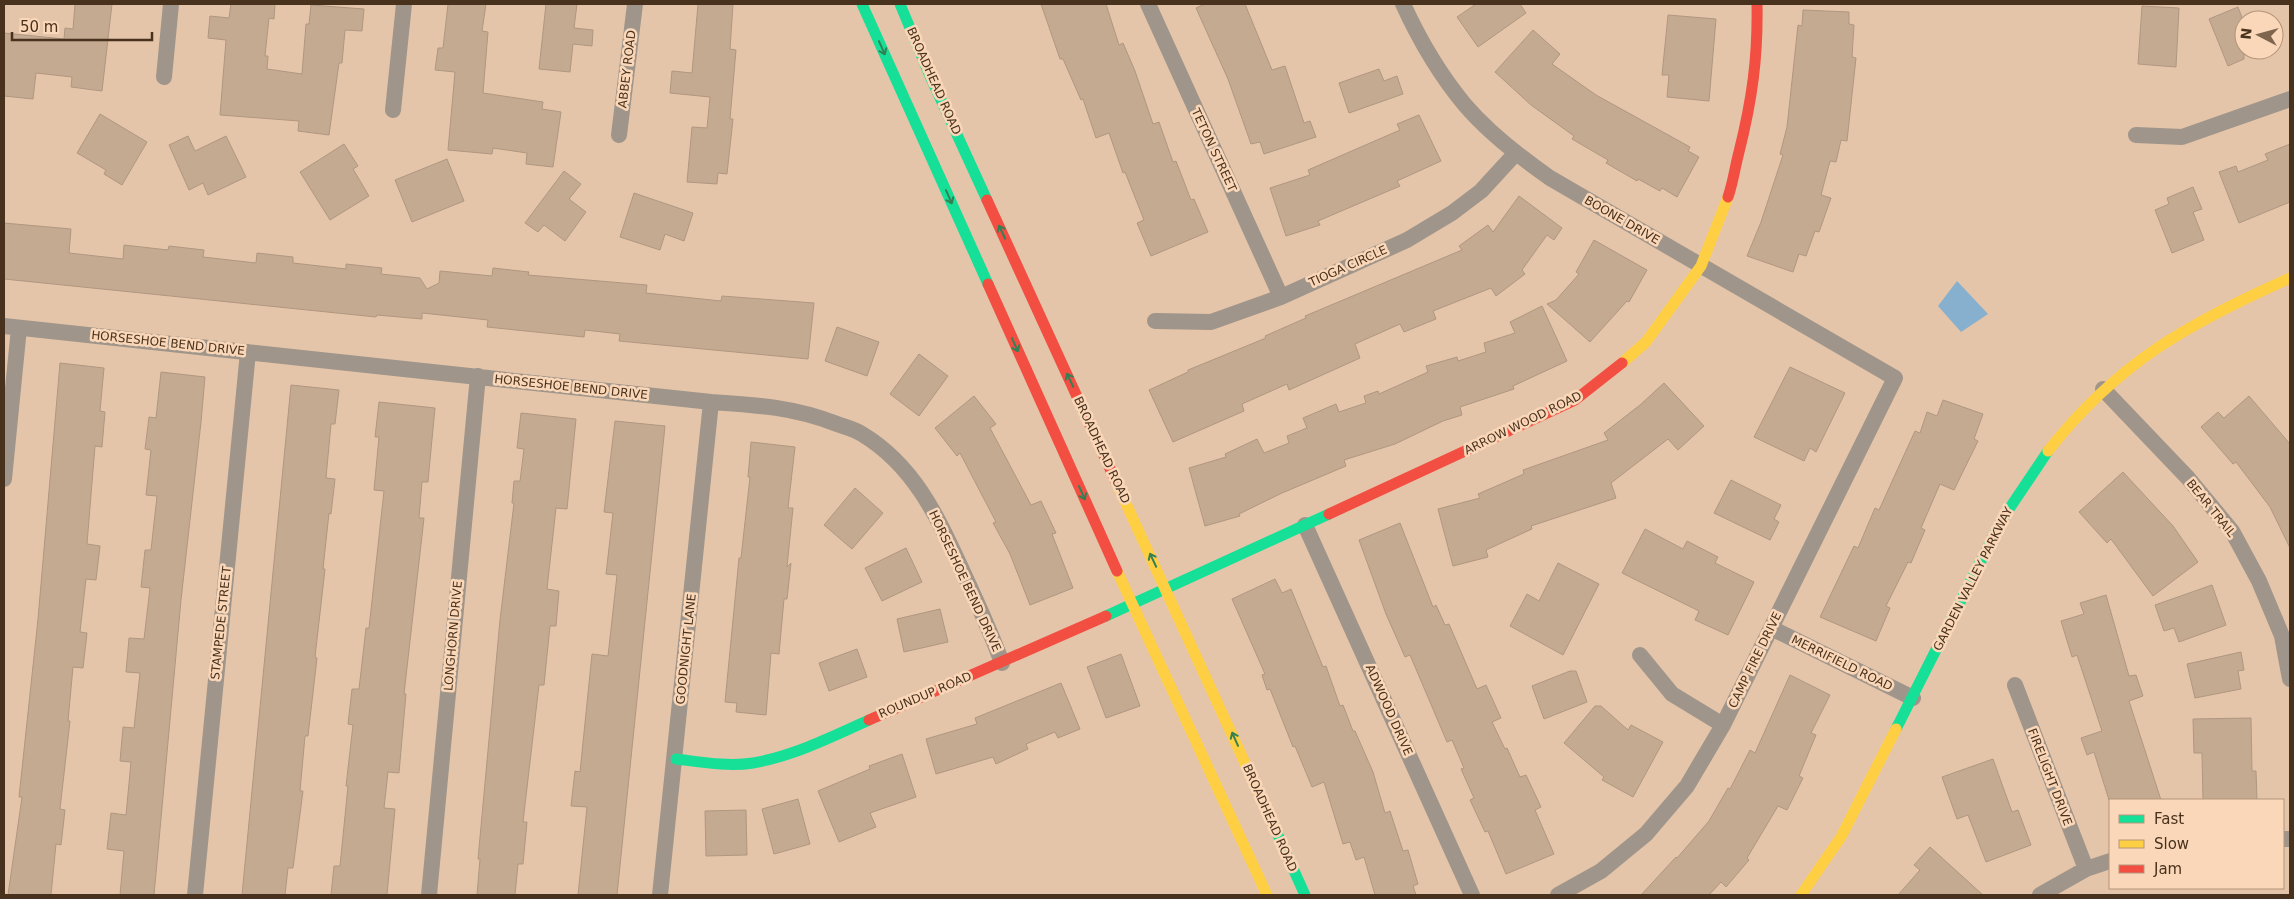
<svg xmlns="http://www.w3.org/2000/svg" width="2294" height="899" font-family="'DejaVu Sans',sans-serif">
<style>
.water{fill:#86b0ce}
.building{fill:#c5aa92;stroke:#b09781}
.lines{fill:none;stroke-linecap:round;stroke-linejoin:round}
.street{stroke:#a0958a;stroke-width:16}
.fast{stroke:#16e098;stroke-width:11}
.slow{stroke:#ffcf43;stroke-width:11}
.jam{stroke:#f24e42;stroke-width:11}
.oneway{stroke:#328054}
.labels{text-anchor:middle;stroke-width:5;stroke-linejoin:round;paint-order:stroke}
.street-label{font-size:12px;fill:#49321d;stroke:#fad7b8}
</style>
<rect width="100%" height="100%" fill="#e5c5a9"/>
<!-- water -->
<path class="water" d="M1957 281 1988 314 1961 332 1938 306Z"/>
<!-- building -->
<path class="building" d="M75 4H112L102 91 71 87 72 77 36 73 33 99 4 96V33L64 39 65 28 73 29Z
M231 4H275L274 19 269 18 265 56H268L267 69 302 74 306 24H309L311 5 364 9 362 31 345 30 342 63H339L329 135 298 131 299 121 220 115 226 40 208 38 210 16 229 18Z
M448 4H486L482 31 488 32 483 93 543 102 542 109 561 112 553 167 526 164 527 153 493 148 492 154 448 150 455 72 435 70 438 48H443Z
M546 4H577L574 28 593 30 592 46 573 44 570 72 539 69Z
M698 4H733L730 49 736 50 730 119H733L727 174 718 173 717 184 687 182 692 127 707 128 710 97 670 93 672 71 692 73Z
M1041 4H1106L1119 45 1123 43 1135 71 1153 124 1159 122 1173 162 1176 161 1191 200 1194 199 1208 232 1151 256 1137 223 1144 220 1125 172 1123 173 1109 133 1096 138 1083 99 1081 100 1063 59H1060Z
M1205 4H1245L1272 70 1285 66 1304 123 1310 121 1316 137 1264 154 1260 142 1251 144 1228 79 1196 8Z
M1476 4H1520L1526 13 1478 47 1457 17Z
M2142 6 2179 8 2176 67 2138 64Z
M2238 7 2244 23V59L2228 66 2209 19Z
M1803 10 1849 12V24L1854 25 1852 57 1856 58 1847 141 1841 140 1836 162 1830 161 1821 195 1831 198 1819 232 1815 231 1806 256 1799 254 1793 272 1747 256 1761 222 1783 155 1780 154 1787 127 1798 25 1802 26Z
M1668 15 1716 19 1709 101 1667 97 1669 75H1662Z
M1533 30 1560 54 1552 64 1596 95 1690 147 1688 151 1699 157 1677 197 1662 188 1660 191 1638 179 1637 181 1606 163 1608 160 1572 139 1574 136 1531 105 1495 72Z
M1379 69 1384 81 1397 76 1403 94 1349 113 1339 83Z
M100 114 147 142 122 185 104 174 106 170 77 153Z
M1419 115 1441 161 1397 181 1400 186 1318 221 1320 225 1286 236 1270 188 1310 175 1308 170 1400 130 1397 124Z
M188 136 195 151 226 136 246 177 208 195 203 183 189 190 169 145Z
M344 144 358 166 353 169 369 196 330 220 300 172Z
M2290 144V202L2239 223 2219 172 2236 166 2238 172 2268 160 2265 154Z
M447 159 464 201 412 222 395 180Z
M564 171 581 184 569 199 586 212 565 241 544 225 538 232 525 223Z
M2193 187 2202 209 2193 212 2204 240 2172 253 2155 210 2169 204 2167 198Z
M634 193 693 213 684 241 665 234 660 250 620 237Z
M1519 196 1562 228 1554 240 1547 235 1522 270 1525 274 1496 296 1491 288 1433 311 1436 319 1404 332 1400 324 1355 344 1360 358 1289 390 1287 384 1242 404 1244 411 1173 442 1149 390 1188 372V370L1266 338 1265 336 1306 318 1305 316 1462 250 1459 246 1488 225 1493 232Z
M4 223 71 229 69 253 123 259 124 245 168 250 169 246 204 250 203 257 256 263 257 253 293 257V263L346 269V264L382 268 381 274 420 278 427 289 439 283 440 271 492 276 493 268 529 272 528 275 647 285 646 293 721 301 722 296 814 303 808 359 619 341 620 334 585 330 584 337 487 327 488 320 422 313V319L377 315 376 317 4 279Z
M1594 240 1647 270 1629 302 1627 301 1590 342 1547 304 1556 300 1579 274 1576 272Z
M1542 306 1567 361 1513 386 1514 389 1460 407 1462 415 1443 421 1395 444 1344 460 1346 466 1282 493 1239 514 1240 516 1205 526 1189 468 1226 457 1225 454 1257 439 1264 453 1289 443 1287 436 1307 428 1303 418 1336 404 1339 412 1366 403 1364 396 1378 391 1379 394 1428 372 1426 366 1457 357 1458 361 1486 352 1484 343 1515 333 1510 322Z
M837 327 879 342 867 376 825 361Z
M919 354 948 376 919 416 890 394Z
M60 363 104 368 100 411 105 412 102 447 95 446 87 544 100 546 96 580 86 579 80 632 87 633 83 668 73 667 68 721H70L60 809 65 810 61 845 56 844 51 895H8L22 797H19L38 619Z
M1790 367 1845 393 1816 452 1810 448 1804 461 1754 437Z
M161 372 205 377 201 422 181 600 154 895H120L124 851 107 849 111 813 126 815 131 762 120 761 123 727 134 728 140 673 126 672 129 638 144 639 150 588 141 587 145 550H151L157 496 146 495 151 450 145 449 149 417 156 418Z
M1664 383 1704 426 1678 450 1668 439 1611 483 1616 498 1531 526 1532 529 1486 550 1488 557 1453 566 1438 509 1480 498 1478 494 1524 474 1523 470 1608 440 1604 433 1640 405Z
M291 385 339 390 335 424H331L326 478 335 479 331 514 329 513 323 569H325L315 657 317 658 308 736H305L300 791H303L293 868H288L285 895H242Z
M974 396 996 424 990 428 1031 505 1041 501 1056 533 1052 534 1073 588 1030 605 1010 554 993 523 996 522 960 453 957 456 935 428Z
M2249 396 2290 444V548L2270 507 2236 462 2233 464 2201 427 2218 412 2224 418Z
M1943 400 1983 414 1974 439 1978 441 1954 490 1940 484 1921 528 1925 530 1911 563 1908 562 1886 606 1890 608 1876 641 1820 617 1854 546 1858 548 1875 508 1879 510 1915 431 1920 433 1927 412 1937 416Z
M379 402 435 408 430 460 428 482H422L419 518H424L404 694H406L399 773 388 772 384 808 395 809 387 895H331L334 866H340L348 786H346L353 725 348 724 352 689H359L366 628H369L384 491 374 490 379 437H375Z
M521 413 576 419 567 509 556 508 547 589 559 591 556 626H550L544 685H539L523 822H527L523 864H518L515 895H477L480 859H478L500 620 514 503H512L514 481H520L524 449 517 448Z
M615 421 665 426 617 895H578L587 807 571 806 575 771 580 772 592 654 608 656 617 575 606 574 613 513 604 512Z
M751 442 795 447 788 508H793L787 567 791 563 787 599H784L779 654 771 653 766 715 736 712 737 703 725 702 739 558H741L750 477H748Z
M2123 472 2173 526 2198 562 2153 596 2111 539 2107 543 2079 512Z
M1731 480 1781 505 1774 519 1779 522 1770 540 1714 513Z
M855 488 883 513 852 549 824 525Z
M1400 523 1433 607 1436 605 1445 625 1449 624 1477 689 1486 685 1501 718 1492 722 1505 749 1507 748 1520 777 1526 775 1541 807 1535 810 1554 854 1506 874 1488 831 1485 832 1470 800 1474 798 1461 769 1464 768 1452 740 1447 742 1410 655 1405 657 1386 614 1359 540Z
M1645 529 1683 549 1687 541 1718 557 1715 563 1754 582 1728 635 1695 620 1699 611 1622 573Z
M906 548 922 582 882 601 865 568Z
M1558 563 1599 584 1563 655 1510 626 1527 594 1539 601Z
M1275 579 1282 593 1291 589 1323 667 1326 666 1340 706 1343 705 1353 731H1355L1373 772 1385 813 1390 811 1403 851 1408 850 1418 884 1413 886 1416 895H1375L1364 857 1356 860 1350 842 1343 844 1324 782 1312 787 1295 746 1293 747 1270 689 1267 690 1262 675 1265 674 1232 599Z
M2212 585 2226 625 2179 642 2174 628 2164 631 2155 605Z
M2106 595 2129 676 2136 675 2143 696 2129 701 2161 800H2109L2094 752 2087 755 2081 738 2102 731 2077 655 2072 657 2061 621 2084 614 2080 603Z
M940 609 948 642 904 652 897 619Z
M857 649 867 677 829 691 819 663Z
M2241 652 2244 670 2238 671 2241 689 2195 698 2187 664Z
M1121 654 1140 706 1106 718 1087 667Z
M1570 671H1576L1587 702 1544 719 1532 686Z
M1790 675 1830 695 1811 733 1816 735 1799 776 1803 778 1787 810 1778 806 1747 858 1749 860 1726 887 1721 882 1709 895H1641L1676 857 1677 858 1709 821 1728 788 1730 789 1750 750 1755 753Z
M1061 683 1080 729 1058 738 1055 732 1026 744 1028 749 996 764 993 757 936 774 926 739 977 724 975 718Z
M1595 706H1601L1628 730 1631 725 1663 742 1633 797 1602 780 1604 777 1564 743Z
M2251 718 2252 771H2256L2257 800H2203L2202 753H2194L2193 719Z
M902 754 916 797 870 813 876 827 839 842 818 791 870 769 869 766Z
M1993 759 2012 812 2018 810 2031 845 1986 862 1968 815 1957 819 1942 777Z
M798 799 810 844 774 854 762 809Z
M746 810 747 855 706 856 705 811Z
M1930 847 1983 895H1898L1920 870 1914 865Z"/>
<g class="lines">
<!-- street -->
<path class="street" d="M1148 4 1281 297
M1403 4C1419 39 1440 75 1465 105 1489 133 1520 157 1550 178L1895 378 1723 725 1687 786 1646 834 1601 871 1558 895
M164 77 171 4
M393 110 404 4
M619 135 635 4
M2136 135 2182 137 2290 99
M1155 321 1211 322 1281 297 1407 240 1452 213 1481 191 1515 154
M4 326 711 402C757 405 793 407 837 424 845 427 854 429 862 434 915 466 938 518 963 572 977 602 991 632 1002 663
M2103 389 2188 478 2232 531 2259 581 2282 636 2290 679
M4 479 19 328
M1305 525 1472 895
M1771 628 1913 698
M1640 655 1672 694 1723 725
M2015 685 2086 869
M2283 839H2290
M195 895 248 352
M429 895 478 376
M660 895 711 402
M2040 895 2086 869 2110 861"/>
<!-- fast -->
<path class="fast" d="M862 4 988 284
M900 4 930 76 987 200
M1106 616 1329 514
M1896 729 2001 521 2048 451
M676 759C701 762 728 767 753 763 793 756 832 737 869 720
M1272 822 1305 895"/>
<!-- slow -->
<path class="slow" d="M1622 363 1646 342 1701 266 1728 197
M2048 451C2118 362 2189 323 2290 278
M1117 484 1272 822
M1117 571 1267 895
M1801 895 1841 837 1896 729"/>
<!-- jam -->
<path class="jam" d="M1728 197C1733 183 1735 167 1739 152 1752 100 1758 58 1757 4
M987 200 1117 484
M988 284 1117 571
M1329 514 1575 400 1622 363
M869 720 1106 616"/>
</g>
<!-- one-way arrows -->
<defs><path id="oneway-shaft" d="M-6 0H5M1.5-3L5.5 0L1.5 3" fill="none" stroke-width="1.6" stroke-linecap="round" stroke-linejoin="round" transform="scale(1.25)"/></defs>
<g class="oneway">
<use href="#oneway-shaft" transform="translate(882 48) rotate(66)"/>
<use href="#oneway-shaft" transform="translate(949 197) rotate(66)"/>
<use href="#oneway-shaft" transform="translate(1002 232) rotate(-115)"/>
<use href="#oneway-shaft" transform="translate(1015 345) rotate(66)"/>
<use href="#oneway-shaft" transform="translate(1070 380) rotate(-115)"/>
<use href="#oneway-shaft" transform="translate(1082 493) rotate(66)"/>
<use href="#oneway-shaft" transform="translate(1153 560) rotate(-115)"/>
<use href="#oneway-shaft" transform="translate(1235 739) rotate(-114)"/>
</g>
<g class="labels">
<!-- street labels -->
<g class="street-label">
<text transform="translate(627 69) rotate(-83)" y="4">ABBEY ROAD</text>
<text transform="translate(934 81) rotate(66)" y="4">BROADHEAD ROAD</text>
<text transform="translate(1214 150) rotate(65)" y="4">TETON STREET</text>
<text transform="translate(1622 220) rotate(30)" y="4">BOONE DRIVE</text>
<text transform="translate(1348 266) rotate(-24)" y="4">TIOGA CIRCLE</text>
<text transform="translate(168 343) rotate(6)" y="4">HORSESHOE BEND DRIVE</text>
<text transform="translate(571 387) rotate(6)" y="4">HORSESHOE BEND DRIVE</text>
<text transform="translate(1523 423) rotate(-26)" y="4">ARROW WOOD ROAD</text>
<text transform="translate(1102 450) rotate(65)" y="4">BROADHEAD ROAD</text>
<text transform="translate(2211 508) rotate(51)" y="4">BEAR TRAIL</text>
<text transform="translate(1973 579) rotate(-63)" y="4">GARDEN VALLEY PARKWAY</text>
<text transform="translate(965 581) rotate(65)" y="4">HORSESHOE BEND DRIVE</text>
<text transform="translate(221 623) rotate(-84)" y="4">STAMPEDE STREET</text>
<text transform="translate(453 636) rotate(-85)" y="4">LONGHORN DRIVE</text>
<text transform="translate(686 649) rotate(-84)" y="4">GOODNIGHT LANE</text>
<text transform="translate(1755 660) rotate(-64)" y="4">CAMP FIRE DRIVE</text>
<text transform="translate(1842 663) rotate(26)" y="4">MERRIFIELD ROAD</text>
<text transform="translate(925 695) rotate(-23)" y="4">ROUNDUP ROAD</text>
<text transform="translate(1389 710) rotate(66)" y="4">ADWOOD DRIVE</text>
<text transform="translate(2050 777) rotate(69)" y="4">FIRELIGHT DRIVE</text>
<text transform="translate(1270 818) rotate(66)" y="4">BROADHEAD ROAD</text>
</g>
</g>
<!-- border -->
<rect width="2294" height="899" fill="none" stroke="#49321d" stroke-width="10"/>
<!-- legend -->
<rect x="2109" y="799" width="175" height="90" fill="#fad7b8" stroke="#b3957a"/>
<rect x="2119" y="815" width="25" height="8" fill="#16e098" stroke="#b3957a"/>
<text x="2154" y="824" font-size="15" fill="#49321d">Fast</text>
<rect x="2119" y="840" width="25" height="8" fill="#ffcf43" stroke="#b3957a"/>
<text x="2154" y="849" font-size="15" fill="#49321d">Slow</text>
<rect x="2119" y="865" width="25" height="8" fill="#f24e42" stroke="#b3957a"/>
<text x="2154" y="874" font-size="15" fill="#49321d">Jam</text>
<!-- north arrow -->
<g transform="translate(2259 35) rotate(276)"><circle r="24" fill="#fad7b8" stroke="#b3957a"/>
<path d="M0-4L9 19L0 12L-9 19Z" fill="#80654e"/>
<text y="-8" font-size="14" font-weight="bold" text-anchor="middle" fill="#49321d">N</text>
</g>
<!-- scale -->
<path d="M12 32v8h140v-8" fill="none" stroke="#49321d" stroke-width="2.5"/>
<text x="20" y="32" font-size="15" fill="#49321d" stroke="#fad7b8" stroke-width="4" paint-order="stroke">50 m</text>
</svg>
